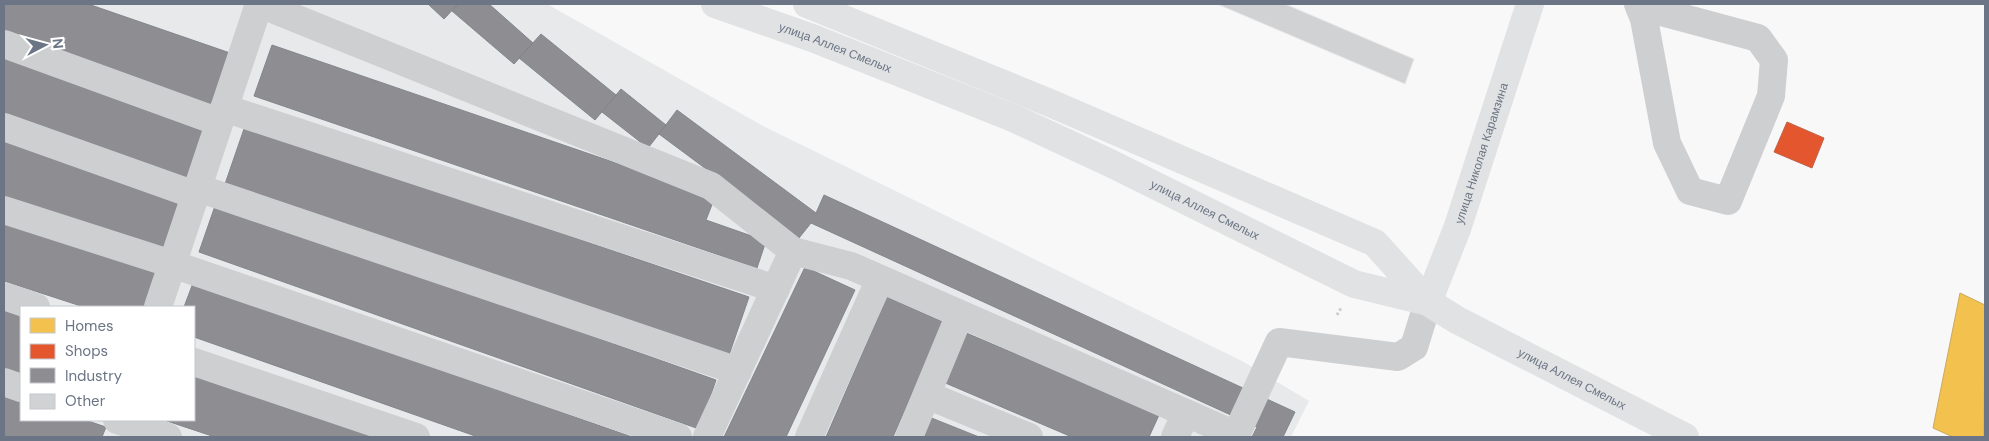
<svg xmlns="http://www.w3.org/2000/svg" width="1989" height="441" font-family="'DM Sans',sans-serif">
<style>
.built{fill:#e8e9ea;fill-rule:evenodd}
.homes{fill:#f2c14e;stroke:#caaa5e}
.shops{fill:#e4572e;stroke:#c06048}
.industry{fill:#8d8d92;stroke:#83868e}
.building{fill:#d1d2d3;stroke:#e8e8e8}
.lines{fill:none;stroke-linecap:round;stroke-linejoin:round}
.path{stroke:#cccdce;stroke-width:3;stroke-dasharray:2.5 2.5;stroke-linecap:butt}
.minor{stroke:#cecfd1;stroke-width:28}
.major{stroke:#e1e2e3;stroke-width:28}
.labels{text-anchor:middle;stroke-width:5;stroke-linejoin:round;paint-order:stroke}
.street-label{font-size:12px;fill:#6b7585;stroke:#fff}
</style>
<rect width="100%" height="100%" fill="#f8f8f8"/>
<!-- built -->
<path class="built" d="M4 4H547L765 127 1242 361 1309 401 1291 437H4ZM21 307H194V420H21Z"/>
<!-- homes -->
<path class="homes" d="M1960 293 1985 305 1984 437H1953L1933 428Z"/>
<!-- shops -->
<path class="shops" d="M1787 122 1824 138 1812 168 1774 152Z"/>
<!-- industry -->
<path class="industry" d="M4 4H88L233 54 212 111 4 35Z
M428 4H458L444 19Z
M458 4H489L533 43 514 64 452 11Z
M541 34 616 95 595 120 519 58Z
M272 45 715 197 706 220 766 241 757 268 254 96Z
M4 58 208 133 189 183 4 114Z
M621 89 666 125 648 148 602 112Z
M677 110 816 213 824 195 1295 412 1283 437H1252L1257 427 811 223 799 238 659 134Z
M245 126 749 297 729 355 225 184Z
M4 138 184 199 165 253 4 198Z
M216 203 716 380 699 429 199 252Z
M4 223 162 275 152 307H84L4 281Z
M805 267 855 290 786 437H724Z
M193 283 632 437H478L194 337V307H184Z
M887 297 943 322 893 437H826Z
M4 309 21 315V375L4 369Z
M964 332 1159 415 1149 437H1072L943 382Z
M194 373 380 437H215L164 420H194Z
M4 392 21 398V420H85L106 427 102 437H4Z
M929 417 979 437H921Z"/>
<!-- building -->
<path class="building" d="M1217 4H1285L1414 59 1405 84Z"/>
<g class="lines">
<!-- path -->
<path class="path" d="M1337 315 1341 308"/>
<!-- minor -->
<path class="minor" d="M260 4 711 186 793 251 851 266 1186 413 1175 437
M1638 4 1644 19 1667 143 1690 191 1728 201 1771 96 1774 60 1758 38 1639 6
M4 44 219 122
M224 108 776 289
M4 127 195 195
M198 188 738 371
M4 210 172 264 678 437
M4 296 36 307
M158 307 259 4
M194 362 416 437
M4 382 21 388
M927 395 1029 437
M1186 413 1236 435 1235 437
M117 420 168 437
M1236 435 1279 342 1398 357 1414 347 1428 302
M707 437 793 251
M809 437 880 279
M909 437 960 314"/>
<!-- major -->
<g class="major">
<path id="s1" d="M715 4 815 39 1013 118 1110 163 1354 284 1428 302 1457 320 1685 437"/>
<path d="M807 4 1050 103 1375 243 1428 302"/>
<path id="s2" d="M1428 302 1457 229 1530 4"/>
</g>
</g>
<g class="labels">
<!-- street labels -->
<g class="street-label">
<text dy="4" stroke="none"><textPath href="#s1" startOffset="128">улица Аллея Смелых</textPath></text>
<text dy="4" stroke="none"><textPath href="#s2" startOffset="158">улица Николая Карамзина</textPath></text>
<text dy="4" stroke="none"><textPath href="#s1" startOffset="532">улица Аллея Смелых</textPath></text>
<text dy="4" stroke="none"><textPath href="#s1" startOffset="938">улица Аллея Смелых</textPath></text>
</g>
</g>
<!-- border -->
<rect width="1989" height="441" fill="none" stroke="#6b7585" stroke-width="10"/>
<!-- legend -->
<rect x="20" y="306" width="175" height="115" fill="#ffffff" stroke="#c4c8ce"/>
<rect x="30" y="318" width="25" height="15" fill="#f2c14e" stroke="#c4c8ce"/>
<text x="65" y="331" font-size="15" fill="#6b7585">Homes</text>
<rect x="30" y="344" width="25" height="15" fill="#e4572e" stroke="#c4c8ce"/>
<text x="65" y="356" font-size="15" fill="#6b7585">Shops</text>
<rect x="30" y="368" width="25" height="15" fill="#8d8d92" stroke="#c4c8ce"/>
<text x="65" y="381" font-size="15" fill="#6b7585">Industry</text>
<rect x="30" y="394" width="25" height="15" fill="#d1d2d3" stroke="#c4c8ce"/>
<text x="65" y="406" font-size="15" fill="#6b7585">Other</text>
<!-- north arrow -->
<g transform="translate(45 45) rotate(84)" stroke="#ffffff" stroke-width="4" paint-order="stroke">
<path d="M0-4L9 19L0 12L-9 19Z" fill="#6b7585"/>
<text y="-8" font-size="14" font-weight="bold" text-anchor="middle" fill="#6b7585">N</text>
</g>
</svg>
